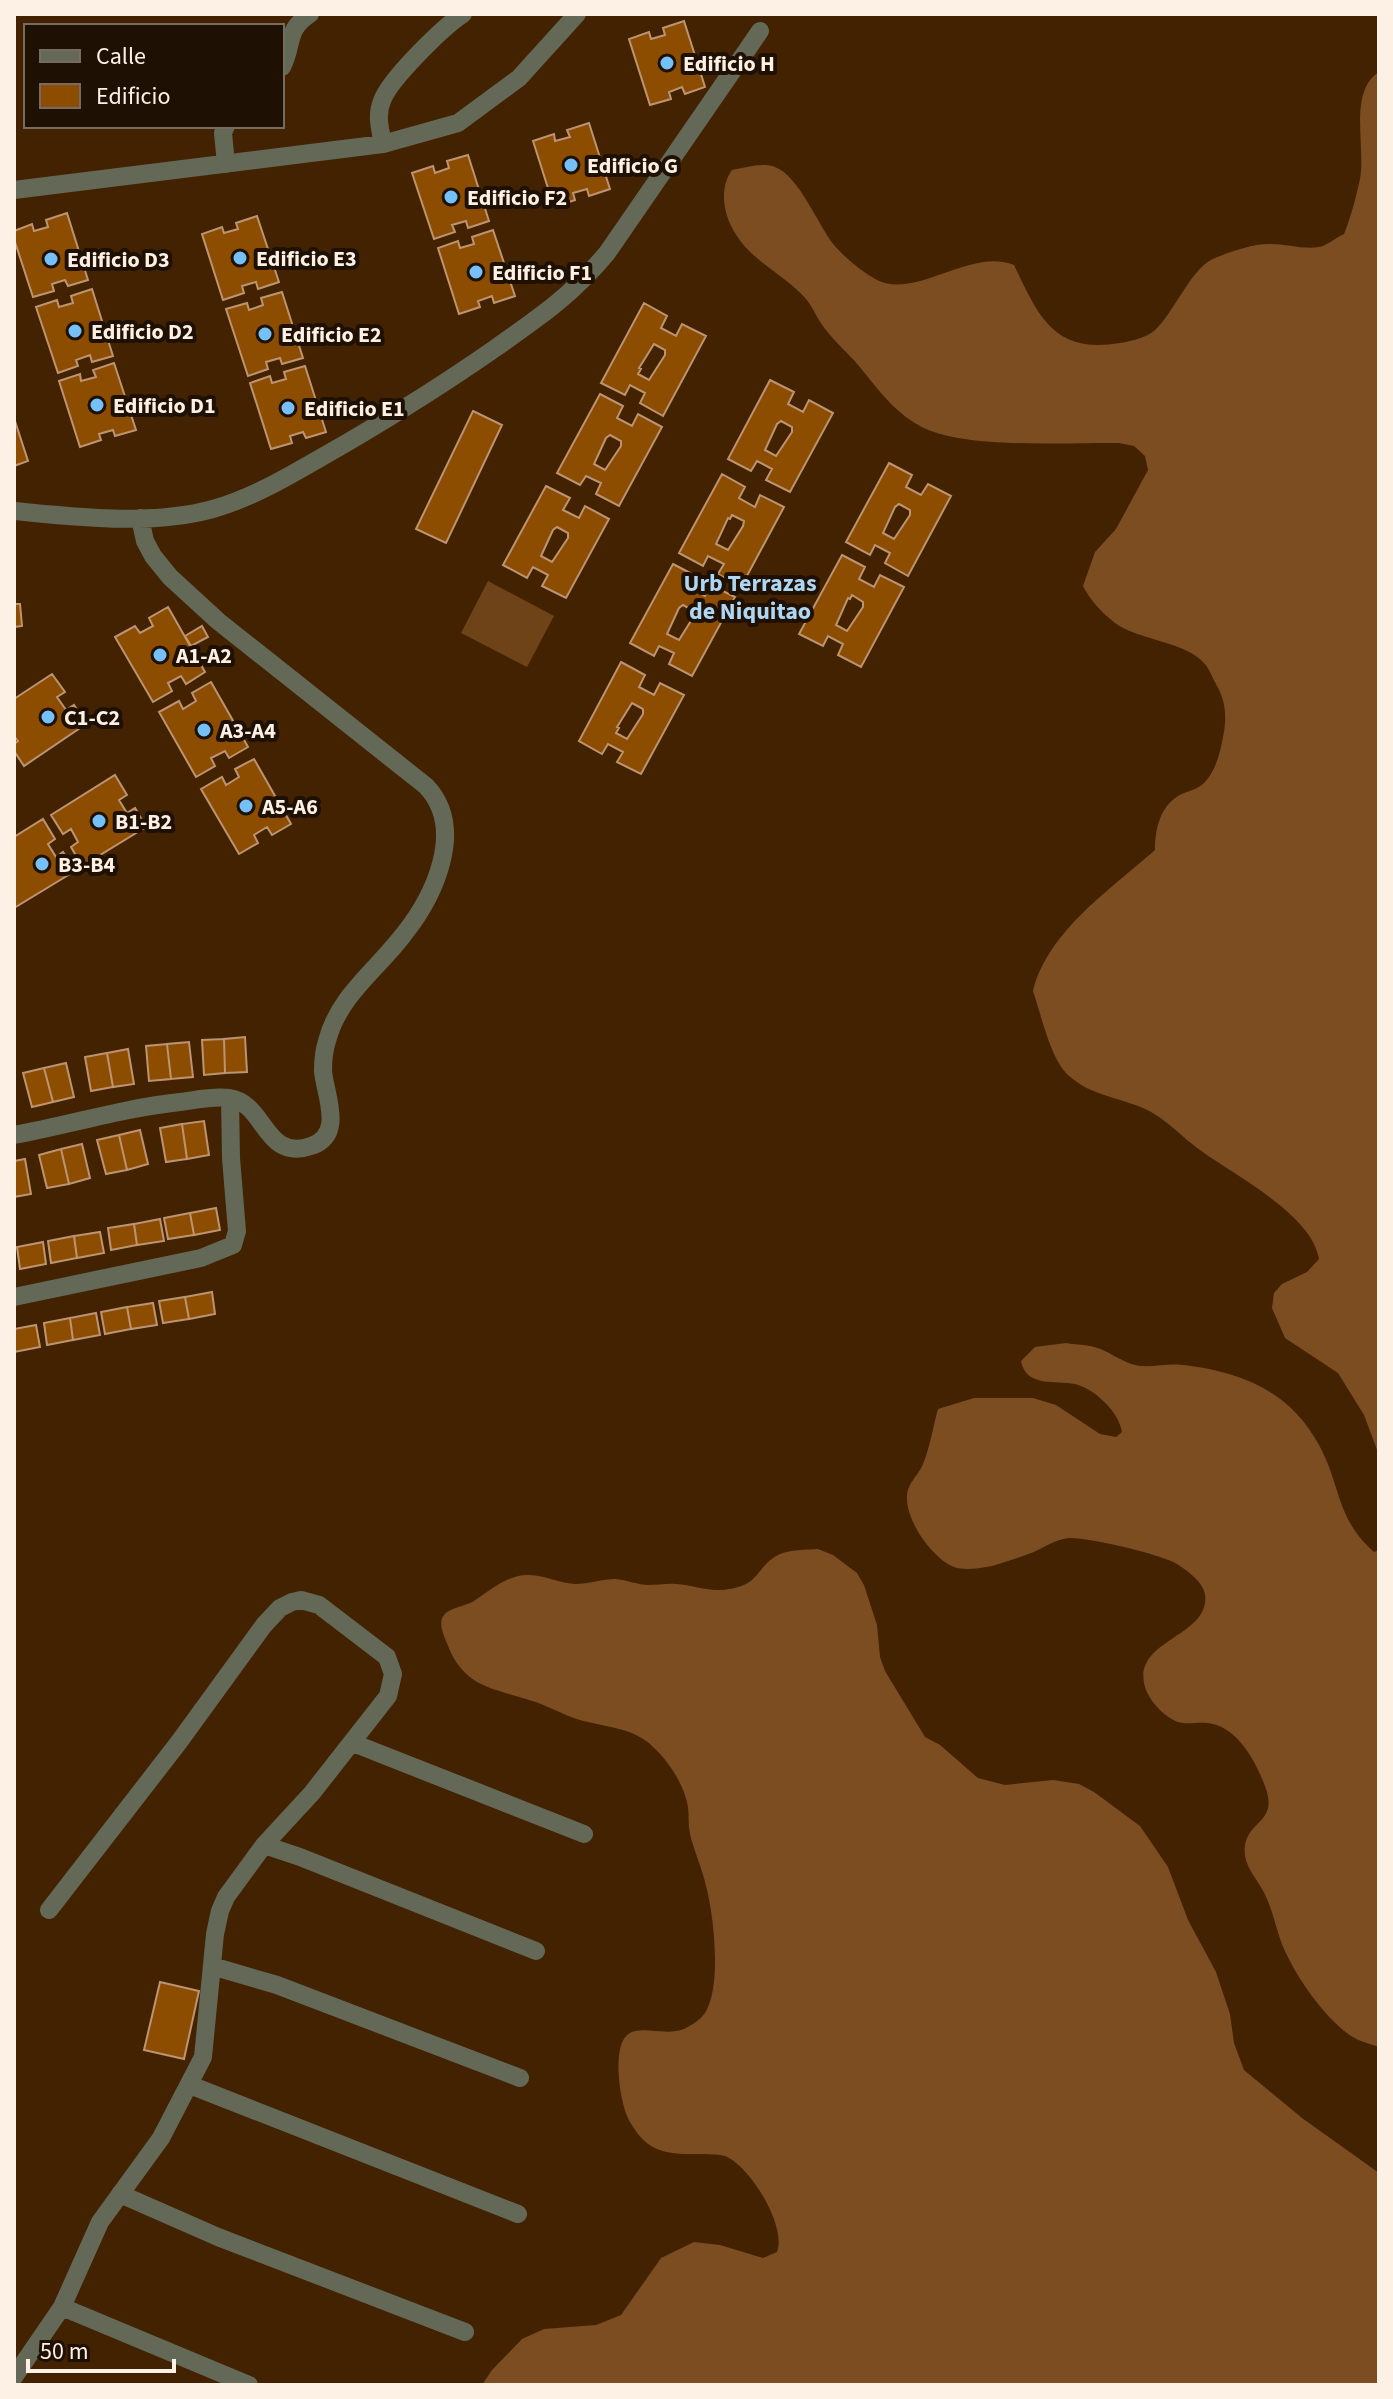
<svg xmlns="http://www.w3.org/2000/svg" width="1393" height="2399" font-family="'Source Sans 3',sans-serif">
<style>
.green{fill:#6f4318}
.forest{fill:#7b4d21}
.building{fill:#8c4d00;stroke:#bc9473;stroke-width:2;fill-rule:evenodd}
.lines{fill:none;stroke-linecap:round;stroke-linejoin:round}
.minor{stroke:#636956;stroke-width:18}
.poi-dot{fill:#75c0f6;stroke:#1f1004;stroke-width:3}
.labels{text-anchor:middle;stroke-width:8;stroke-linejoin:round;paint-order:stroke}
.poi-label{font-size:22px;font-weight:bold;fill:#fdf0e5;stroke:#1f1004;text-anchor:start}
.neighbourhood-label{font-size:24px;font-weight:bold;fill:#aed6f5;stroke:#1f1004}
</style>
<rect width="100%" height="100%" fill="#432201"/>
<!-- green -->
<path class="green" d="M488 581 554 616 527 667 461 633Z"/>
<!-- forest -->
<path class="forest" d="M1379 72V1455L1364 1415 1338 1373 1285 1338 1272 1308 1274 1293 1282 1284 1307 1272 1319 1259C1312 1214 1235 1176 1200 1150 1183 1138 1169 1122 1151 1112 1124 1097 1093 1098 1068 1075 1050 1058 1041 1014 1033 991 1048 931 1111 889 1155 850 1155 831 1159 808 1178 796 1186 791 1198 790 1205 782 1216 770 1220 753 1223 737 1227 718 1226 701 1216 684 1212 677 1209 668 1204 663 1186 642 1138 640 1115 623 1102 613 1090 600 1083 586L1095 552 1116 529 1148 470 1145 456 1134 446 1119 443C1067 442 964 450 920 426 894 412 877 388 859 366 849 354 836 343 826 330 818 321 814 309 806 299 785 275 751 261 735 233 723 214 719 188 732 170 745 168 762 162 775 167 799 176 818 225 834 245 846 259 861 271 877 280 915 300 971 247 1014 265 1039 317 1054 354 1120 343 1132 341 1150 337 1158 327 1176 308 1193 266 1215 258 1230 252 1252 244 1268 244 1284 243 1307 251 1323 246 1330 243 1337 237 1344 234 1351 217 1356 197 1360 179 1366 148 1348 91 1379 72Z
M1066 1343C1074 1345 1082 1344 1090 1346 1108 1349 1122 1364 1141 1366 1155 1367 1170 1363 1184 1365 1241 1372 1290 1391 1319 1445 1341 1485 1336 1519 1374 1552L1379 1550V2047C1370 2044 1359 2041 1351 2036 1326 2019 1298 1980 1285 1951 1276 1932 1273 1907 1262 1889 1254 1875 1242 1863 1245 1845 1250 1818 1281 1823 1263 1781 1254 1759 1238 1730 1213 1724 1203 1721 1192 1724 1183 1723 1167 1721 1149 1701 1145 1687 1131 1639 1211 1638 1205 1594 1203 1581 1182 1566 1171 1561 1153 1553 1091 1538 1071 1538 1059 1538 1048 1545 1038 1550 1023 1557 1007 1561 992 1566 981 1568 965 1571 954 1567 932 1558 906 1521 907 1497 907 1483 919 1475 923 1464 930 1447 933 1427 938 1409L974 1398H1033L1056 1405 1100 1434 1116 1437 1122 1432C1119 1412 1095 1389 1075 1384 1056 1380 1026 1388 1021 1361L1035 1347Z
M818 1549 833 1555 857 1573 864 1585 877 1625 880 1657 885 1671 925 1737 940 1745 978 1778 1005 1785 1053 1780 1079 1784 1094 1792 1140 1826 1168 1867 1188 1920 1216 1972 1230 2014 1234 2043 1244 2070 1302 2118 1379 2173V2385H482L492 2370 522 2339 544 2329 596 2325 621 2315 661 2258 694 2242 720 2245 763 2258 777 2252C787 2226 750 2166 725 2156 719 2154 711 2155 705 2154 671 2154 649 2156 630 2122 620 2106 610 2043 630 2033 644 2026 666 2036 684 2029 692 2025 700 2020 705 2013 722 1986 714 1916 706 1886 702 1868 694 1851 690 1834 688 1825 689 1816 688 1807 684 1783 667 1759 650 1744 630 1727 604 1727 580 1720 563 1715 547 1705 529 1700 489 1687 463 1687 446 1641 443 1633 438 1623 444 1615 449 1608 466 1606 474 1601 489 1591 509 1574 528 1575 544 1575 559 1583 575 1584 589 1584 602 1579 615 1579 627 1580 638 1585 649 1585 658 1585 667 1583 676 1584 691 1585 708 1591 723 1590 762 1586 754 1568 778 1555 790 1549 806 1550 818 1549Z"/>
<!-- building -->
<path class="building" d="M684 21 705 87 685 94 682 87 669 92 671 99 650 105 629 39 649 32 651 39 665 35 663 28Z
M589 123 610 189 589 196 587 189 573 193 575 200 554 207 533 141 554 134 555 141 570 137 567 130Z
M468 155 489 221 468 228 466 221 452 225 455 232 434 239 412 173 433 166 435 173 449 168 447 161Z
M67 213 88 280 68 286 65 280 52 284 54 291 33 297 14 239V231L32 224 34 231 48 227 46 220Z
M257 216 279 282 258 289 256 282 242 286 244 293 223 300 202 234 222 227 224 233 238 229 236 223Z
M493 230 515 296 494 303 492 296 478 301 480 307 459 314 438 248 458 241 460 248 474 244 472 237Z
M92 289 113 356 92 362 90 355 76 360 78 366 58 373 36 307 57 300 59 307 73 303 71 296Z
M282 292 303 358 282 364 280 358 266 362 268 369 248 376 226 309 247 303 249 310 263 305 261 298Z
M644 303 667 316 661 328 676 336 682 324 706 336 663 416 640 403 645 393 630 385 625 395 601 383ZM654 344 665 350V355L649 380 638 374 641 369 639 368Z
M114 363 136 430 115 436 113 430 99 434 101 440 80 447 59 381 80 374 81 381 96 377 93 370Z
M305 366 326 432 306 438 303 432 290 436 292 443 271 449 250 383 270 376 272 383 286 379 284 372Z
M770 380 794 392 788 404 803 412 809 400 833 413 790 492 766 480 772 469 757 461 751 471 728 459ZM781 421 792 427V432L776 456 765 450 777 424Z
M600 394 623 406 617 418 632 426 638 414 662 427 619 506 596 494 601 483 586 476 580 485 557 473ZM610 435 621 441V446L605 470 594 464 606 438Z
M473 411 502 425 446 543 416 529Z
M14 418 28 461 14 466Z
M889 463 912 475 906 487 921 495 928 484 951 496 908 576 885 563 890 553 875 545 870 555 846 542ZM899 504 910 510V515L894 539 883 533 895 507Z
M722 474 745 487 739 498 755 507 760 495 784 507 741 587 718 574 724 564 708 556 703 566 679 553ZM732 515 744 521 743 526 728 550 716 544 728 518 730 519Z
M546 486 570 498 563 510 579 518 585 506 609 519 566 598 542 586 548 575 533 567 527 578 503 565ZM557 527 568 533V538L552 562 541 556 553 530Z
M842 555 865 567 859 579 874 587 880 575 904 587 861 667 838 655 843 644 828 636 823 646 799 634ZM852 595 863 602V607L847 631 836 625 848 598 850 599Z
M673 564 696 576 690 588 705 596 711 585 735 597 692 676 669 664 674 653 659 646 654 656 630 643ZM683 605 694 611V616L679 640 667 634 679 608Z
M14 604H20L22 626 14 627Z
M168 607 205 672 186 684 181 676 168 683 172 691 153 702 115 637 135 626 140 633 153 626 149 618Z
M202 626 208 637 191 646 185 636Z
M621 662 645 675 639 687 654 695 660 683 684 695 641 774 617 762 623 752 608 744 602 754 579 741ZM632 703 643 709V714L627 739 616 733 619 728 617 727Z
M52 674 65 692 57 697 66 710 74 705 86 724 24 766 14 751V744L18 741 14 736V699Z
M211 682 248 747 229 758 225 751 211 758 215 766 196 777 159 712 179 701 183 709 196 701 192 693Z
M254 759 291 824 272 835 267 827 254 835 258 843 239 854 201 789 222 777 226 785 239 777 235 769Z
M115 775 127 795 119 800 127 813 135 808 146 827 82 866 71 847 78 842 71 829 63 834 51 815Z
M43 819 55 839 48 844 56 857 63 852 75 871 14 908V837Z
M245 1037 247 1072 225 1073 224 1039Z
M224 1039 225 1073 204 1075 202 1040Z
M189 1042 193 1077 171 1079 167 1044Z
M167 1044 171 1079 149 1081 146 1046Z
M128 1049 134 1084 113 1087 107 1053Z
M107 1053 113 1087 91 1091 85 1057Z
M66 1063 74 1097 53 1102 44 1068Z
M44 1068 53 1102 32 1107 23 1073Z
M204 1121 209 1155 187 1159 182 1124Z
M182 1124 187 1159 166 1162 160 1128Z
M140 1130 148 1164 127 1170 119 1135Z
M119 1135 127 1170 106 1174 97 1140Z
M82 1144 90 1178 69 1184 61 1149Z
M61 1149 69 1184 47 1188 39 1155Z
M25 1159 31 1194 14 1197V1161Z
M216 1208 220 1230 194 1235 190 1213Z
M190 1213 194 1235 168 1239 164 1218Z
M160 1219 164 1241 137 1245 134 1224Z
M134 1224 137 1245 111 1250 108 1228Z
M100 1232 104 1253 77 1258 74 1236Z
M74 1236 77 1258 51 1263 48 1241Z
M43 1242 46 1264 20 1269 17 1247Z
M212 1292 215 1314 189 1319 185 1297Z
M185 1297 189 1319 163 1323 159 1301Z
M153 1303 157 1325 131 1329 127 1307Z
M127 1307 131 1329 105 1334 101 1312Z
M96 1313 100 1335 73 1340 70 1318Z
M70 1318 73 1340 47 1345 44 1323Z
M36 1325 40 1347 14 1352V1329Z
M160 1982 199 1991 184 2059 144 2050Z"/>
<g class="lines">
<!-- minor -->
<path class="minor" d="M282 67C294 44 285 30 310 14
M383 144C380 129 376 115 382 101 389 80 443 27 463 14
M226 164 223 133 226 126
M14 190 383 144 458 123 519 78 577 14
M14 511C78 517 151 526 213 509 259 496 302 468 343 445 396 414 447 382 497 347 541 316 572 295 607 253L760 31
M14 1135C70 1125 123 1108 180 1102 196 1100 213 1096 229 1098 266 1103 264 1162 311 1146 345 1135 325 1095 323 1071 323 1061 324 1050 327 1041 339 995 377 970 404 934 435 895 466 828 426 786L218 621 170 577 153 556 145 541 140 518
M14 1297 201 1258 233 1245 237 1231 231 1158 230 1099
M353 1743 584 1834
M264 1845 300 1857 536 1951
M212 1966 277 1985 520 2078
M190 2085 518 2214
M120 2194 218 2237 465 2332
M62 2307 249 2385
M14 2377 62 2307 100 2222 161 2138 203 2057 215 1934 220 1911 226 1897 264 1845 312 1793 388 1696 393 1674 387 1657 319 1605 301 1600 292 1602 280 1608 264 1625 179 1742 49 1910"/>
</g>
<!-- markers -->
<g class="poi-dot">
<circle cx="667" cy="63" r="8"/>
<circle cx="571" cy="165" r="8"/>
<circle cx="451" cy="197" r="8"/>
<circle cx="240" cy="258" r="8"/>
<circle cx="51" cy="259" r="8"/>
<circle cx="476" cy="272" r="8"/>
<circle cx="75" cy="331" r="8"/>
<circle cx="265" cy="334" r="8"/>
<circle cx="97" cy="405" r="8"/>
<circle cx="288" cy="408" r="8"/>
<circle cx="160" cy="655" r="8"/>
<circle cx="48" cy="717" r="8"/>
<circle cx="204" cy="730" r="8"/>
<circle cx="246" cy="806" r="8"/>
<circle cx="99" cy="821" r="8"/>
<circle cx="42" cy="864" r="8"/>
</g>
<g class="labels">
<!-- poi labels -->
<g class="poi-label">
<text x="683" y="71">Edificio H</text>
<text x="587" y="173">Edificio G</text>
<text x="467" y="205">Edificio F2</text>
<text x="256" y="266">Edificio E3</text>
<text x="67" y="267">Edificio D3</text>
<text x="492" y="280">Edificio F1</text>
<text x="91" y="339">Edificio D2</text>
<text x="281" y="342">Edificio E2</text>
<text x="113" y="413">Edificio D1</text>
<text x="304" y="416">Edificio E1</text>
<text x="176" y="663">A1-A2</text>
<text x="64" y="725">C1-C2</text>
<text x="220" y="738">A3-A4</text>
<text x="262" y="814">A5-A6</text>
<text x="115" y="829">B1-B2</text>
<text x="58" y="872">B3-B4</text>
</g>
<!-- neighbourhood labels -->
<g class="neighbourhood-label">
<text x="750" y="591">Urb Terrazas<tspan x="750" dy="28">de Niquitao</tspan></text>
</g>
</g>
<!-- border -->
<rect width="1393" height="2399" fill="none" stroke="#fdf0e5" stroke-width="32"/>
<!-- legend -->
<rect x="24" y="24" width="260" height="104" fill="#1f1004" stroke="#786a5e" stroke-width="2"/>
<rect x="40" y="50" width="40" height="12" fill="#636956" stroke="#786a5e" stroke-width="2"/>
<text x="96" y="64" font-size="24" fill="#fdf0e5">Calle</text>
<rect x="40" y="84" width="40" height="24" fill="#8c4d00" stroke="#786a5e" stroke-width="2"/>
<text x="96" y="104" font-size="24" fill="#fdf0e5">Edificio</text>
<!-- scale -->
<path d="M28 2359v12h146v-12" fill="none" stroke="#fdf0e5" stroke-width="4"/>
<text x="40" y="2359" font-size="24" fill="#fdf0e5" stroke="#1f1004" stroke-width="6" paint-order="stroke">50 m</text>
</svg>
